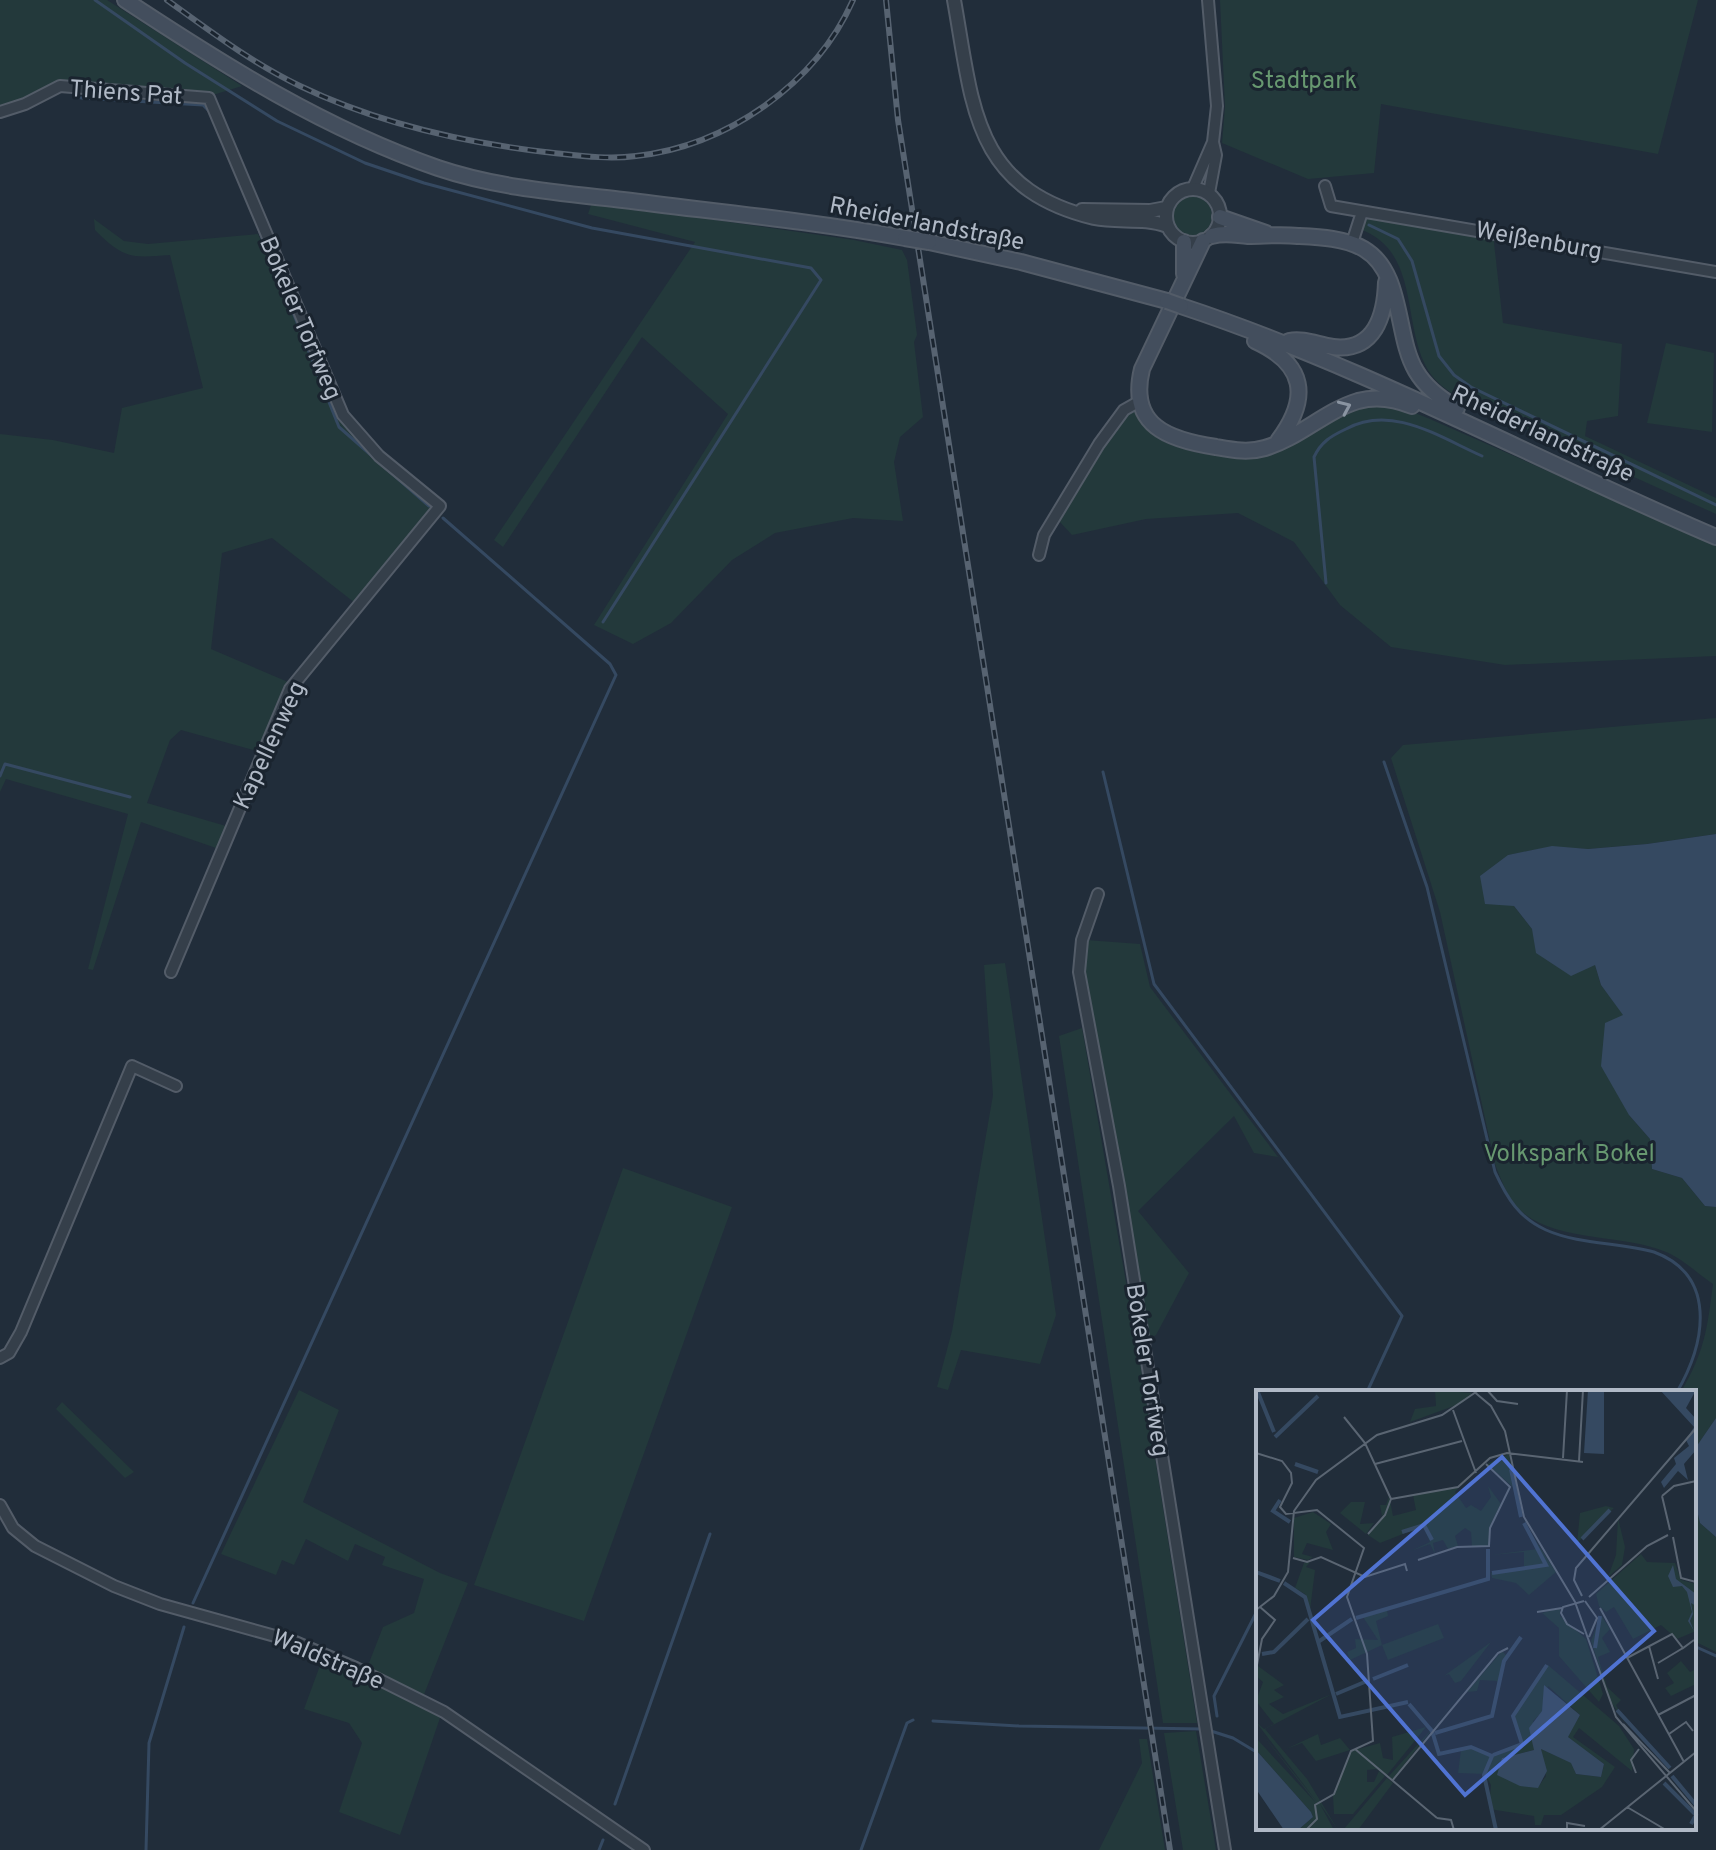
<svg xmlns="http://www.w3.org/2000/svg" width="1716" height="1850" font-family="Overpass,sans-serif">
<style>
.green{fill:#23393b}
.water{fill:#354961}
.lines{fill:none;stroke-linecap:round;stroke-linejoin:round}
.stream{stroke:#354961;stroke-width:3}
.minor-casing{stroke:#535c68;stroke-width:14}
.tertiary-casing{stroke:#535c68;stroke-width:16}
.secondary-casing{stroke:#535c68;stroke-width:18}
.minor{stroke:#353f4a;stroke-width:10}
.tertiary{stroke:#353f4a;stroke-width:12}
.secondary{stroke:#434e5d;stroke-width:14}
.rail-casing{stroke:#576371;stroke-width:6}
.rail{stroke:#1a242f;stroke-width:3;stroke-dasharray:9;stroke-linecap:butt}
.secondary-bridge-casing{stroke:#535c68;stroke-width:18;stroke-linecap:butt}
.secondary-bridge{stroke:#434e5d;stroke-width:14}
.oneway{stroke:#8a94a1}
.labels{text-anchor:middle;stroke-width:6;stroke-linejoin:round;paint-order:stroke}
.park-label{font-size:24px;fill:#679870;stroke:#1a242f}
.street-label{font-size:24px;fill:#b0b9c6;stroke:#1a242f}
.inset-river{fill:none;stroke:#354961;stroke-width:4}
.inset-road{fill:none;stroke:#5a6572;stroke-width:2}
.view{fill:#5073d2;fill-opacity:0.15;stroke:#5073d2;stroke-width:4}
.inset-edge{fill:none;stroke:#b0b9c6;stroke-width:4}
</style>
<rect width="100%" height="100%" fill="#212d3a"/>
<!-- green -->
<path class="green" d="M0 0H107L242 86 213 95 58 83 0 109Z
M1220 0H1698L1658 154 1381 104 1374 173 1308 179 1222 143 1225 107Z
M1172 216a20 20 0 1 1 40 0a20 20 0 1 1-40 0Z
M592 202 854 240 902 250 907 260 917 335 914 342 923 417 900 437 894 462 903 521 853 518 775 533 732 560 671 623 633 644 594 625 728 414 642 337 503 547 494 540 695 242 588 214Z
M1369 217 1493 234 1503 323 1622 344 1618 416 1587 421 1585 436 1716 498V514L1461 399C1448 391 1436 383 1428 370 1401 324 1421 252 1360 229Z
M94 219 124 241 148 244 258 234 339 417 435 507 355 603 272 538 222 553 211 649 288 682 257 751 181 730 170 740 147 803 226 826 216 848 141 822 93 970 88 969 128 814 6 779 0 792V434L53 440 114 453 122 408 203 388 170 255C131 258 124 259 95 230Z
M1666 343 1714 353 1712 432 1647 423Z
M1382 404 1400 407 1430 419 1716 545V656L1505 665 1391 647 1340 605 1294 542 1238 513 1146 519 1072 535 1059 521 1118 423 1129 413 1137 412C1144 422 1150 433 1161 440 1182 453 1247 463 1270 453 1309 436 1339 409 1382 404Z
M1716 718V834L1647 844 1588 849 1552 847 1508 855 1514 906 1532 929 1595 965 1601 985 1624 1015 1629 1115 1650 1139 1652 1169 1682 1178 1705 1206 1716 1207V1418L1694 1450V1392H1681C1705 1350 1707 1330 1713 1284 1698 1274 1683 1259 1666 1252 1623 1233 1552 1243 1518 1208 1507 1197 1501 1179 1495 1164L1440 912 1391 758 1403 745Z
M1086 940 1140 944 1150 987 1278 1157 1254 1153 1234 1116 1138 1211 1189 1273 1156 1335 1150 1339 1084 971Z
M1005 963 1056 1315 1040 1364 961 1350 948 1390 937 1387 952 1331 993 1095 984 965Z
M1082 1028 1141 1369 1197 1723H1163L1059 1036Z
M623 1168 732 1207 584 1621 474 1585Z
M299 1390 339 1410 303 1502 440 1573 468 1583 423 1697 367 1668 383 1627 414 1613 424 1579 382 1565 385 1557 355 1544 348 1561 306 1539 294 1565 282 1560 276 1575 221 1554Z
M62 1402 134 1472 125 1478 56 1409Z
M1694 1497 1700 1523 1716 1537V1652L1694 1641Z
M322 1660 441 1715 400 1835 339 1812 362 1743 349 1723 304 1709Z
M1196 1731 1216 1850H1183L1164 1733Z
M1139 1739H1147L1165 1850H1099L1142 1763Z"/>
<!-- water -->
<path class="water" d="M1716 834V1207L1705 1206 1682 1178 1652 1169 1650 1139 1629 1115 1601 1066 1605 1023 1623 1015 1601 985 1595 965 1571 976 1536 953 1532 929 1514 906 1485 904 1480 876 1508 855 1552 846 1588 849 1647 844Z
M1716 1418V1537L1700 1523 1694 1497V1450Z"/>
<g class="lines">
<!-- stream -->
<path class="stream" d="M95 0 185 63 277 121 365 163 424 183 592 228 811 268 821 280 603 622
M81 98 203 105 210 112
M255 219 264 243
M1369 225 1398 239 1412 261 1439 356 1454 375 1471 387 1716 505
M270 255 339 427 429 506
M1326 583 1314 457C1321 442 1331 436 1346 429 1392 404 1439 437 1482 456
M1384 762 1427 887 1495 1172C1507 1198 1519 1218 1546 1230 1580 1245 1619 1242 1654 1252 1716 1275 1707 1340 1677 1392
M1103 772 1154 984 1402 1316 1367 1392
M0 776 5 764 130 797
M193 1603 616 675 610 664 443 518
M1694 1646 1716 1656
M1217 1716 1214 1696 1258 1609
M933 1721 1019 1726 1203 1729
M1211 1731 1233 1738 1258 1753
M615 1804 710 1534
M146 1850 149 1743 184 1627
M599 1850 603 1840
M861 1850 907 1723 913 1720"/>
<defs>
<path id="minor" d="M1208 0 1217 106 1213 142 1216 155 1209 193
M0 112 25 104 60 86 209 98 343 415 379 456 440 506 290 689 171 972
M1325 186 1331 206 1716 272
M1193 188 1213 142
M1352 243 1362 212
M1039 555 1044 535 1099 444 1124 410 1140 401
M1098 894 1082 940 1079 972 1119 1186 1225 1850
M0 1358 9 1353 21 1332 132 1066 176 1086
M0 1505 13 1528 35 1546 114 1586 160 1604 293 1641 356 1668 444 1712 644 1850"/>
<path id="tertiary" d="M954 0C973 105 972 188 1094 218 1118 223 1144 217 1167 226
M1166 216a27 27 0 1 1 54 0a27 27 0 1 1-54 0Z
M1082 210 1150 211 1166 208"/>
<path id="secondary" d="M125 0C225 66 325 129 438 168 497 188 562 193 623 200 717 212 811 221 905 238
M1220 217 1266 233
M1212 236C1225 232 1235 235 1248 236 1265 236 1281 234 1298 236 1319 237 1345 238 1364 249 1404 273 1395 336 1416 371 1426 388 1441 399 1457 408
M1203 241 1142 369C1128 426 1169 440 1216 447 1233 450 1248 453 1265 448 1299 438 1325 411 1358 401 1376 396 1395 399 1412 406
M929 242 1021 262 1167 301
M1184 274V242
M1181 306C1366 367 1537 461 1716 537
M1255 341C1305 364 1311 397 1278 441
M1289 341C1304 338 1318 345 1333 347 1375 352 1385 315 1386 282"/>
</defs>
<!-- minor casing -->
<use href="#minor" class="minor-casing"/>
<!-- tertiary casing -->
<use href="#tertiary" class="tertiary-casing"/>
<!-- secondary casing -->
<use href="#secondary" class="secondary-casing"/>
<!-- minor -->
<use href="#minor" class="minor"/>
<!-- tertiary -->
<use href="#tertiary" class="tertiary"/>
<!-- secondary -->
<use href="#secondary" class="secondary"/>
<defs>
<path id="rail" d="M167 0C210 31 252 63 300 86 377 123 460 142 545 152 575 155 606 160 636 156 727 146 816 84 853 0
M886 0 898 120 1170 1850"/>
</defs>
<!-- rail casing -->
<use href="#rail" class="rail-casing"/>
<!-- rail -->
<use href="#rail" class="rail"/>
<defs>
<path id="secondary-bridge" d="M905 238 929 242
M1167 301 1181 306"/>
</defs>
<!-- secondary-bridge casing -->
<use href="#secondary-bridge" class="secondary-bridge-casing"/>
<!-- secondary-bridge -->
<use href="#secondary-bridge" class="secondary-bridge"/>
</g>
<!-- one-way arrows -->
<defs><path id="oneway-chevron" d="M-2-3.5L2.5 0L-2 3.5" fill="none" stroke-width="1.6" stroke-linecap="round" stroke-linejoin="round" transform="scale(2)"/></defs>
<use class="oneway" href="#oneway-chevron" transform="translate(1345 407) rotate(-24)"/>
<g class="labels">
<!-- park labels -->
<g class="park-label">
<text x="1304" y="88">Stadtpark</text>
<text x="1569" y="1161">Volkspark Bokel</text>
</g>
<!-- street labels -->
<g class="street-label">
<text transform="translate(126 92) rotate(4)" y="8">Thiens Pat</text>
<text transform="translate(927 223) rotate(11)" y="8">Rheiderlandstraße</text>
<text transform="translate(1539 240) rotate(10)" y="8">Weißenburg</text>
<text transform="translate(301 318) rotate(67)" y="8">Bokeler Torfweg</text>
<text transform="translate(1543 433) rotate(25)" y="8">Rheiderlandstraße</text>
<text transform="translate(269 745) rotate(-65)" y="8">Kapellenweg</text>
<text transform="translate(1148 1370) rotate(81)" y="8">Bokeler Torfweg</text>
<text transform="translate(328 1659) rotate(23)" y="8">Waldstraße</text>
</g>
</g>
<!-- overview -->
<g transform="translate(1256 1390)">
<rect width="440" height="440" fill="#212d3a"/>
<path d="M179 0 216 3 206 13 154 32 159 19 180 16ZM253 64 259 99 231 74ZM232 96 245 114 233 138V156H216L215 142 209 138 199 146 202 156 192 159 187 150 177 153 179 164 174 154 155 161 174 152 167 136 124 153 112 145 130 122 126 126 124 115H130L133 106 137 126 160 120 157 105 203 97 199 102 210 118 215 115 225 121 235 107ZM95 112H109L104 134 118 133 110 144 84 123ZM350 116 358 118 321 153 324 123ZM57 122 75 134 70 142 77 160 51 153 46 164 57 167 52 170 38 167V128ZM362 128 369 157 366 175 352 187 360 165ZM276 145 300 182 273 205 260 193 236 188 235 183 268 177V162L235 165 282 159ZM385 164 391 172 419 173 425 190 440 194V241L421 249 405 235 377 249 358 217 350 222 343 216 340 204ZM54 172 50 177 59 180 54 220 49 204 39 198 48 173ZM304 218V226L330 249 347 304 343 312 303 266V238L286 223ZM131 220 132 226 120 231 126 255 94 270 91 262 100 258 99 249 122 250 107 227ZM345 225 354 239 346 248 354 262 342 267 351 297 365 310 360 315 370 334 355 312 335 251ZM182 234 188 248 132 270 126 255ZM235 252 205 291 199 293 193 284 188 286ZM246 261 251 266 241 299V291L224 290 221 301 211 302ZM234 266 136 390 132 387 175 340ZM425 271 434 282 440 279V294L415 306 409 298 418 293 411 283ZM292 275 363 336 378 359 376 381 323 338 317 347 359 377 346 397 305 425H288L285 435H279L278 426 233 419 235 395 229 384 202 383 205 360 217 358 236 367 267 355 258 325ZM292 296 324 325 311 347 348 374 345 387 320 384 316 373 285 359 290 386 282 397 246 368 278 360 277 331 286 322ZM2 276 28 295 18 300 28 307 13 314 27 324 76 304 9 339 51 389 82 440 64 414 78 440H42L57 427 55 422 0 360V348L60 413 0 336 61 412 0 332 8 339 18 334 0 311 7 292 0 286ZM170 337 131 385 120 379 111 380V392H118L123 381 129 386 97 424H78L77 406 95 361 124 353 127 368 137 370 136 347ZM62 344 65 355 84 348 94 360 60 371 46 353 30 359ZM131 388 137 393 102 440H87Z" fill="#23393b" fill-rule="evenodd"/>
<path d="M332 0H348V64L328 63ZM404 0H440L430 18 440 29V60L428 74 432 90 422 81 408 98 405 92 420 74 418 68 433 56 430 50 438 37ZM417 175 420 189 440 204V216L435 213 437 224 434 231 438 241 432 231 436 222 431 202 426 196 417 197 412 186ZM288 295 324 325 312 347 348 374 345 387 320 384 315 373 285 359 291 381 282 398 264 396 241 385 246 368 278 360 273 338 286 321ZM0 360 55 422 57 427 42 440H28L0 399Z" fill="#354961"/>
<path class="inset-river" d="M1 0 18 42M19 47 62 6M39 74 62 82M255 79 265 127M24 110 17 121 34 132M146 142 168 135 176 150M326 149 354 120M0 182 24 191M236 183 290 175 268 133M28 193 49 207 84 327 152 312M100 228 232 189V159M62 252 96 229M339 258 344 226M6 264 18 262 52 229M117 289 152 275M80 304 111 291M153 314 176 341 183 364 215 357 236 366 228 385 240 440M361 320 414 378M179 343 236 326 248 271 265 247M237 365 266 354 257 326 291 275M416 386 440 415M408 393 440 425 435 434"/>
<path class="inset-road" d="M216 0 235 16 249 41 268 127 319 212 360 327 440 421M231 0 241 11 262 14M197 20 220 83M88 27 109 53 135 109M0 63 26 71 35 83 36 93 24 117 30 124 61 120 108 158 91 207 111 264 117 351 95 361 78 404 59 415 61 429 50 440M307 68 311 0M323 71 327 0M119 74 206 51M406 106 418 96 440 91M406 106 414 140M135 109 202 97 234 68 251 63 327 72M112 144 129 125 135 109M417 147 425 188 440 192M37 168 51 172 65 167 109 187 149 174 151 181M162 170 201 157 233 156 234 138 254 97 230 74M326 206 318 190 320 178 440 38M333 207 391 156 412 145M328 211 307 217 305 223 311 234 328 244M329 211 341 228 333 247M344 218 428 372M0 220 18 206 32 182 38 121 60 90 121 45 186 25 223 0M281 222 306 218M393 256 402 289M371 268 416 244 427 258 438 250M402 273 427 258M0 280 6 249 19 230 4 217M402 325 440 305M367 334 414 383M413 344 430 332 437 341M99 359 181 428M380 383 375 370 383 359M136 391 242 263 252 258M371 417 410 440M181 428 195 430 198 440M198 439 224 440M311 440V433L329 436M343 440 440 362"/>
<path class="view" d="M246 67 398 241 209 405 57 230Z"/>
<rect width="440" height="440" class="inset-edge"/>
</g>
</svg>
